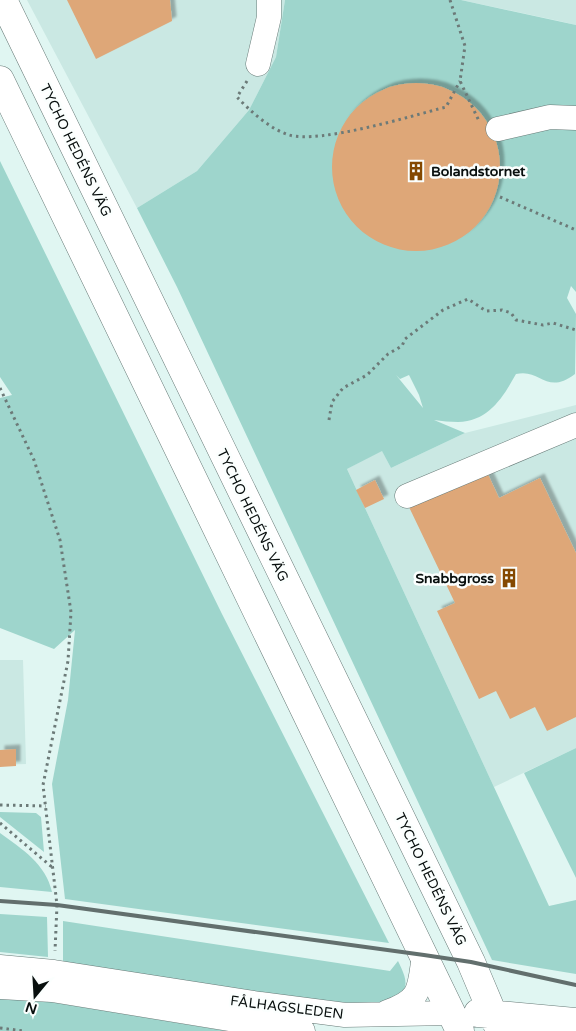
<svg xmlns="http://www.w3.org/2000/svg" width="576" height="1031" font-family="'Varela Round',sans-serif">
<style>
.built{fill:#cae8e3}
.green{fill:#9ed5cc;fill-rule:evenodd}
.building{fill:#dea778;filter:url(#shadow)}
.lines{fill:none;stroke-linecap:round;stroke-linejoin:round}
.minor-casing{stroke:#687b78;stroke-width:25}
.major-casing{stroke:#687b78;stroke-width:29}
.path{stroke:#6c7a78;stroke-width:3;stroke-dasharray:2.5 4;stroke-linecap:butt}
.minor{stroke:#fff;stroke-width:24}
.major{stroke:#fff;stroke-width:28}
.rail{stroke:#626f6d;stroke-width:4}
.labels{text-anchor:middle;stroke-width:5;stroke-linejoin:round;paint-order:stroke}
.street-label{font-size:14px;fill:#080f0e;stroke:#fbfffe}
.poi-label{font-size:14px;font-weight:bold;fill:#080f0e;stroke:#fbfffe;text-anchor:start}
</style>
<defs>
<filter id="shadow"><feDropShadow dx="4.5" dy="-4.5" stdDeviation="1" flood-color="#0004"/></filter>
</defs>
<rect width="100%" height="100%" fill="#e0f6f2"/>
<!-- built -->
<path class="built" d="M27 0H285L276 57 249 110 197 171 137 208Z
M461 0H576V25L559 21Z
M576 405V748L494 787 347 469 382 450 391 468 465 433Z
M0 660H23L26 764 0 765Z"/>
<!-- green -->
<path class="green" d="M285 0H461L576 25V292L571 286 567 298 576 314 575 374C546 396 541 368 516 374 503 397 489 421 458 422 450 422 442 421 434 420L465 433 391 468 382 451 347 469 549 906 576 900V974L492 960 177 287 137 208 197 171 249 110 276 57ZM396 375 400 379 409 375 419 395 423 408Z
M0 161 222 614 389 943 65 899 52 784 68 700 75 630 54 649 0 628V398L12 395 0 377Z
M576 748V878L524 773Z
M0 812 36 813 41 817 44 852 0 817Z
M0 833C22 849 46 864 52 892L0 887Z
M0 914 47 917 48 957 0 952Z
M63 921 390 971 398 961C408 982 409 986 395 1004L331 1002 63 966Z
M0 998 51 1002 227 1031H0Z"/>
<!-- building -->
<path class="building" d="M67 0H170L172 21 96 59Z
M332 167a84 84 0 1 1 168 0a84 84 0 1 1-168 0Z
M486 470 499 498 540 478 576 553V717L547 731 535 707 510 719 496 691 479 699 437 611 455 603 409 507Z
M375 480 384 499 365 508 356 490Z
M16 749V766L0 767V750Z"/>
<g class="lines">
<defs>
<path id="minor" d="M258 64 269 17V0
M498 129 550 117 576 118
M407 496 576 425
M0 967 54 972 260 1004 345 1015 451 1013
M0 987 52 990 303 1031
M387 1012C422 1000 419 989 424 955"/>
<path id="major" d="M3 0 471 962 500 1031
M0 80 460 1031
M478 1013 576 1022"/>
</defs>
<!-- minor casing -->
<use href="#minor" class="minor-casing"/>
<!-- major casing -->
<use href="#major" class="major-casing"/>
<!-- path -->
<path class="path" d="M450 0 465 46 460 81 479 121
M247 81 237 97C250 111 270 129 289 135 320 144 411 116 446 107L460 81
M500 197 576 230
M0 388 34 460 60 540 71 612 68 661 43 785 57 905 55 951
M329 420 332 402 343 388 367 375 388 354 402 346 405 339 443 310 468 299 486 311 502 310 511 313 516 320 543 325 553 323 576 330
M0 805 46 806
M0 823 53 868
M0 1028 24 1031"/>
<!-- minor -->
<use href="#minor" class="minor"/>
<!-- major -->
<use href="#major" class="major"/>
<!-- rail -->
<path class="rail" d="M0 901 57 905 424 955 471 962 576 985"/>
</g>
<!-- icons -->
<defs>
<symbol id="building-bare" viewBox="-9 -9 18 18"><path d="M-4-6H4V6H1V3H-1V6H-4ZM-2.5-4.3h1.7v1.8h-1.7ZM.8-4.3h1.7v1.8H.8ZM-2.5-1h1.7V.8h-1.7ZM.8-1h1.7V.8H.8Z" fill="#844901" stroke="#fbfffe" stroke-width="2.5" paint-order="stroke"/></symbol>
</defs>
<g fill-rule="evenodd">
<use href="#building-bare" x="402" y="157" width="28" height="28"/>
<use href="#building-bare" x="495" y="564" width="28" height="28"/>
</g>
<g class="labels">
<!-- street labels -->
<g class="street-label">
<text transform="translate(76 150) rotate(64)" y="5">TYCHO HEDÉNS VÄG</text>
<text transform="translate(253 515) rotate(64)" y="5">TYCHO HEDÉNS VÄG</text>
<text transform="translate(431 879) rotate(64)" y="5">TYCHO HEDÉNS VÄG</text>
<text transform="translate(287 1007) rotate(7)" y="5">FÅLHAGSLEDEN</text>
</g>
<!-- poi labels -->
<g class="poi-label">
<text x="431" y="176">Bolandstornet</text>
<text x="494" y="583" text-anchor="end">Snabbgross</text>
</g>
</g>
<!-- north arrow -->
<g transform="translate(35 996) rotate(198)" stroke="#fbfffe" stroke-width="4" paint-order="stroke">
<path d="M0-4L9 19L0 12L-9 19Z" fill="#080f0e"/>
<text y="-8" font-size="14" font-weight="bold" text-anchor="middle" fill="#080f0e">N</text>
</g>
</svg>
